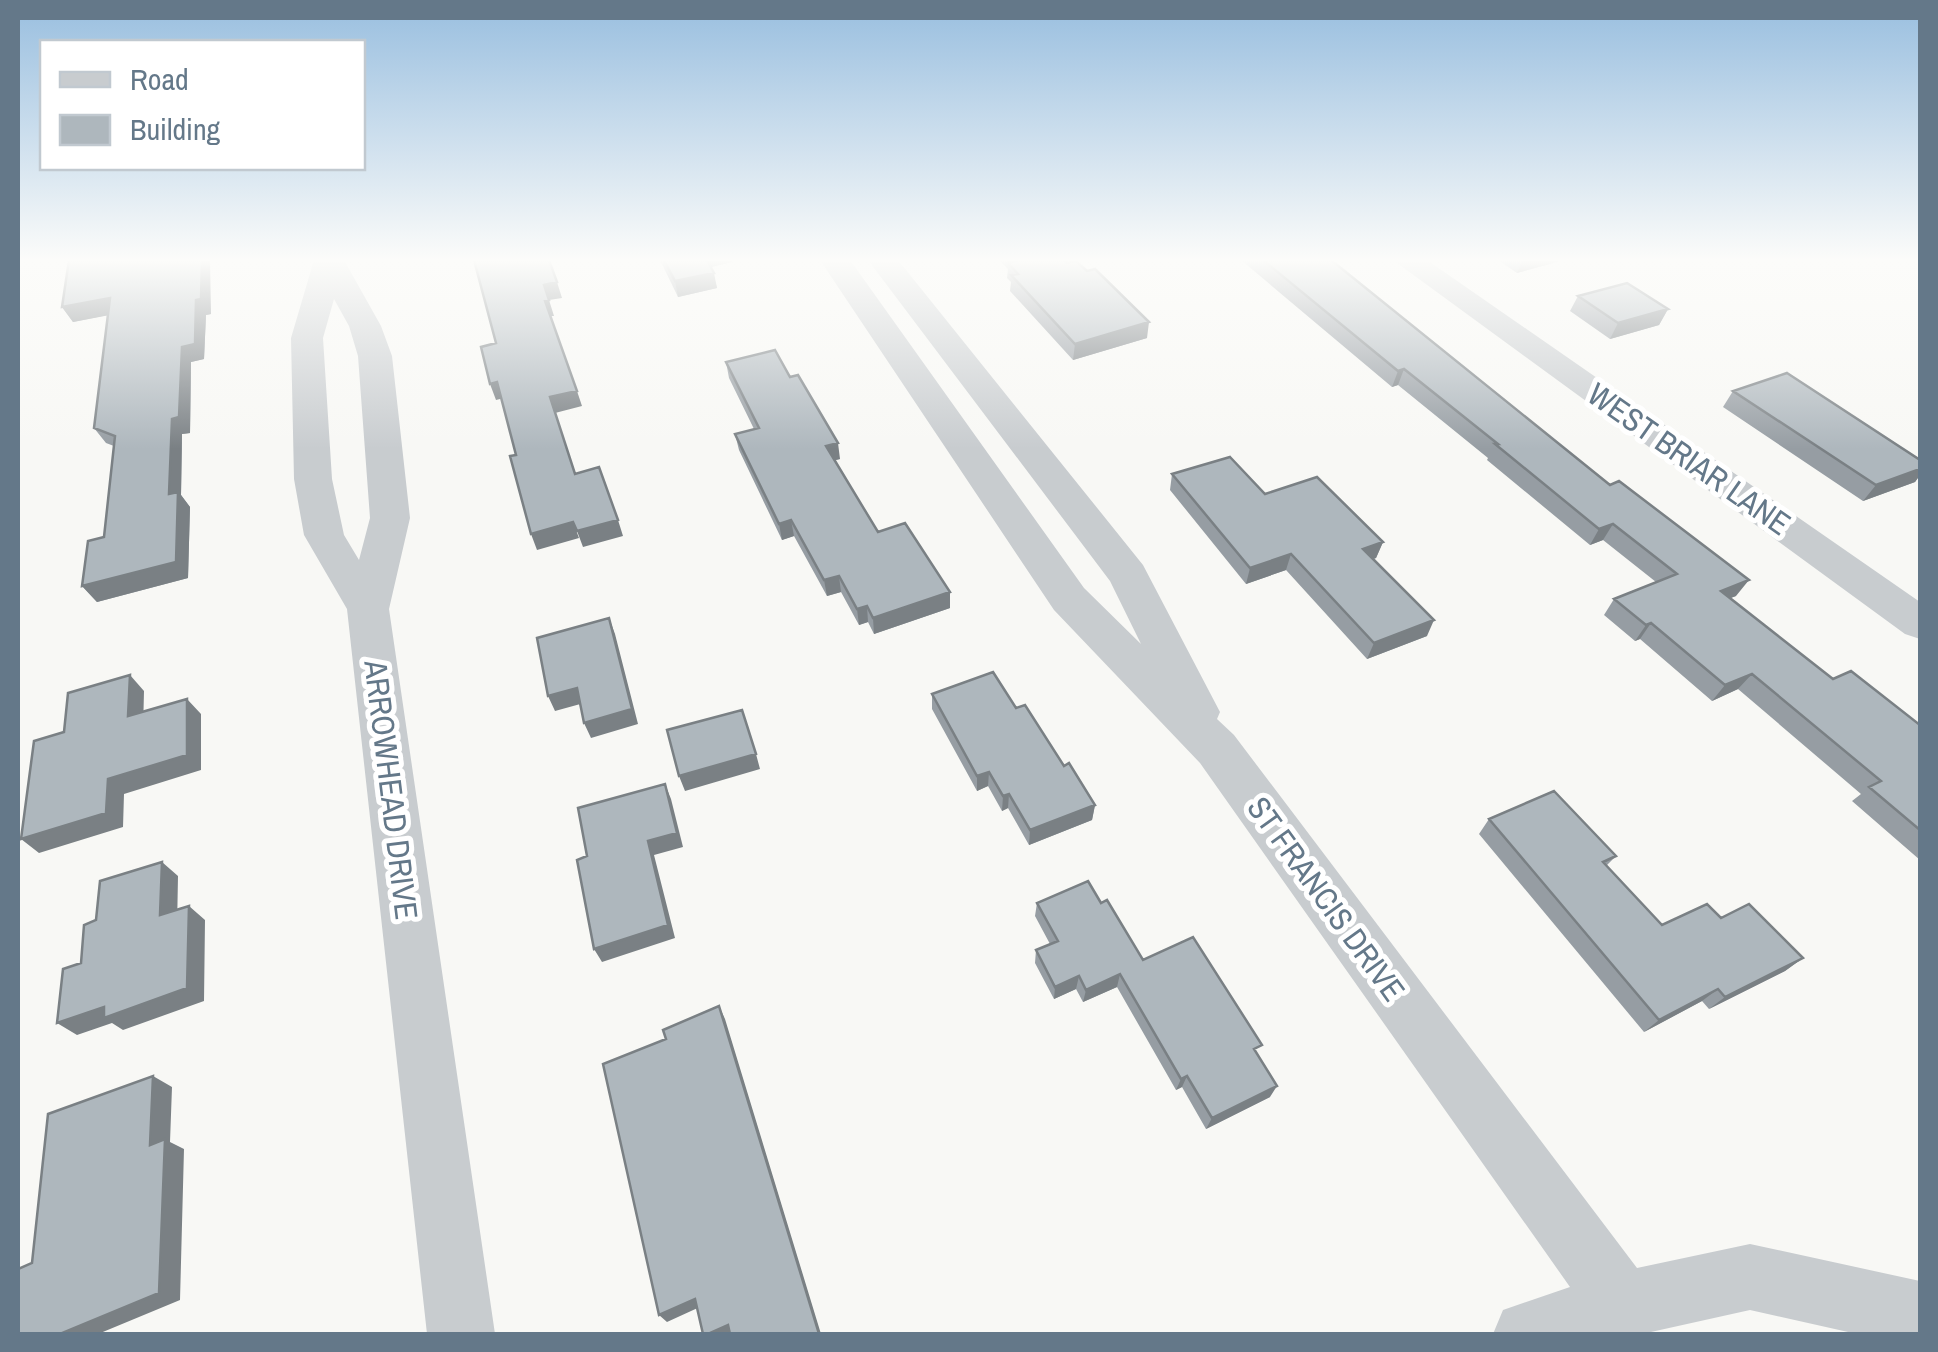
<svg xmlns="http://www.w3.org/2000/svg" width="1938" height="1352" font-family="'Archivo Narrow',sans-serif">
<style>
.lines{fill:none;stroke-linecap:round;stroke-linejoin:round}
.minor{fill:#c8cccf;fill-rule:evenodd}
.wall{fill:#969da3}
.shaded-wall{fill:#7a8084}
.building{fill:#aeb7bd;stroke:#7a8084;stroke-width:2.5}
.labels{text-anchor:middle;stroke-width:10;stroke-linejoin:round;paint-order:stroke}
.street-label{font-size:32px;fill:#647889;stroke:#fff}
</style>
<rect width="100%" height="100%" fill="#f8f8f5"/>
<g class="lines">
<!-- minor -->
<path class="minor" d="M314 260H344L381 326 392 356 410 518 389 609 495 1334H427L347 609 304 535 294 479 291 338ZM334 299 349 326 358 356 370 518 359 560 344 535 332 479 323 338Z
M820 260H850L1084 588 1141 644 1110 581 868 260H898L1143 565 1220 712 1217 719 1234 735 1637 1268 1750 1244 1920 1281V1334H1857L1750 1310 1642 1334H1493L1503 1310 1570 1287 1200 763 1054 610Z
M1393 260H1427L1920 602V639L1905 634Z"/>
</g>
<!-- wall -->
<path class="wall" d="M660 260H732V262L711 267 717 288 678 297Z
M999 260H1064L1147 338 1073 360 1010 291 1011 282 1007 278 1008 269Z
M1241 260H1331L1736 596 1730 598 1833 679 1920 725V860L1852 801 1861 794 1738 689 1712 701 1640 639 1635 641 1604 615 1614 599 1656 582 1603 540 1590 545 1487 460 1488 458 1398 385 1392 387Z
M1498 260H1564L1517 273Z
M1578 296 1668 309 1659 325 1610 339 1570 311Z
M62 307 211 314 206 315 204 359 191 362 190 433 182 434 181 495 190 507 188 578 97 602 82 586 104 537 114 446 106 443 94 428 108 315 73 322Z
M726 362 790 377 840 459 835 460 878 532 950 592V608L874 634 868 622 859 625 841 592 827 596 794 536 782 540 739 450 735 434 754 429 729 378Z
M1733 391 1920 460V475L1915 482 1863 501 1723 407Z
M1172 474 1265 494 1383 542 1376 558 1373 559 1427 636 1367 659 1286 570 1246 584 1170 490Z
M932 694 1016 708 1095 805 1092 820 1029 845 1008 808 1002 811 988 786 977 791 932 709Z
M1489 819 1616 856 1606 866 1662 925 1721 918 1803 958 1785 971 1709 1009 1702 1001 1644 1032 1479 834Z
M1037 903H1101L1143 960 1257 1054 1270 1097 1206 1129 1182 1087 1176 1090 1117 987 1083 1002 1076 989 1054 999 1035 963 1036 950 1050 944 1035 916Z"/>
<!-- shaded-wall -->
<path class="shaded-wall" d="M202 260H210L211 314 206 315 204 359 191 362 190 433 182 434 181 495 190 507 188 578 97 602 82 586 169 494 172 419 182 347 196 300Z
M705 260H732V262L707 268Z
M1523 260H1564L1517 273Z
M714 273 717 288 678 297 675 281Z
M557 282 562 298 549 300 544 285Z
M110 298 120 313 73 322 62 307Z
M549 300 554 316H551L545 301Z
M1668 309 1659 325 1610 339 1618 323Z
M1149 322 1147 338 1073 360 1075 344Z
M1404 369 1398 385 1392 387 1398 371Z
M497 382 504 398 496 400 490 384Z
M577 391 582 406 555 413 550 397Z
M838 443 840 459 828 462 826 446Z
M1920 469V475L1915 482 1863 501 1876 485Z
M618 520 623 536 583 547 577 531Z
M791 520 794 536 782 540 779 524Z
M573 522 579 538 537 550 531 534Z
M1613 524 1603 540 1590 545 1599 529Z
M1383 542 1376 558 1356 565 1363 549Z
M1291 554 1286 570 1246 584 1250 568Z
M839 576 841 592 827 596 824 580Z
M1749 580 1736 596 1708 607 1721 591Z
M950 592V608L874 634 873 618Z
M867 606 868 622 859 625 857 609Z
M609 618 615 634 638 724 591 738 584 723Z
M1434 620 1427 636 1367 659 1374 643Z
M1651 623 1640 639 1635 641 1646 625Z
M1752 674 1738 689 1712 701 1725 685Z
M130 675 144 691 143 731 128 716Z
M577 688 584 703 555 711 548 696Z
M187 699 201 714V770L124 794 123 827 39 853 21 839 108 779Z
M756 754 760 769 685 791 679 776Z
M989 772 988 786 977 791V776Z
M665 784 671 799 683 847 654 855 675 938 602 962 594 949 648 841Z
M1009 794 1008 808 1002 811 1003 796Z
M1095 805 1092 820 1029 845 1030 830Z
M162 862 178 876 177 929 160 915Z
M189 906 205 920 204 1001 123 1030 112 1023 77 1035 57 1023Z
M1803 958 1785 971 1709 1009 1725 997Z
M1120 974 1117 987 1083 1002 1086 990Z
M1079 976 1076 989 1054 999 1055 987Z
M1718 989 1702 1001 1644 1032 1659 1020Z
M719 1006 725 1019 821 1334H819Z
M153 1076 172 1087 170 1142 184 1149 180 1300 98 1334H60L150 1145Z
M1187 1076 1182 1087 1176 1090 1181 1079Z
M1277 1086 1270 1097 1206 1129 1212 1118Z
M695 1299 702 1306 667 1322 659 1315Z
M728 1325 734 1332 728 1334H708Z"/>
<!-- building -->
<path class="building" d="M69 260H202L201 299 196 300 195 344 182 347 179 417 172 419 169 494 178 492 176 562 82 586 88 541 104 537 115 436 94 428 110 298 62 307Z
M474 260H549L557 282 544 285 549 300 545 301 577 391 550 397 575 474 599 467 618 520 577 531 573 522 531 534 510 456 516 455 497 382 490 384 481 347 496 343Z
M664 260H707L714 273 675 281Z
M1014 260H1064L1067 263 1076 261 1087 271 1095 269 1149 322 1075 344 1011 275 1018 274 1008 263 1015 261Z
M1263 260H1331L1610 485 1619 481 1749 580 1721 591 1833 679 1851 671 1920 725V830L1869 787 1881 781 1752 674 1725 685 1651 623 1646 625 1614 599 1677 574 1613 524 1599 529 1495 444H1498L1404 369 1398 371Z
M1627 283 1668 309 1618 323 1578 296Z
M775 350 790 377 798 375 838 443 826 446 878 532 905 523 950 592 873 618 867 606 857 609 839 576 824 580 791 520 779 524 735 434 759 428 726 362Z
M1787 373 1920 460V469L1876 485 1733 391Z
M1230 457 1265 494 1317 477 1383 542 1363 549 1434 620 1374 643 1291 554 1250 568 1172 474Z
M609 618 632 709 584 723 577 688 548 696 537 638Z
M993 672 1016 708 1025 705 1064 766 1069 763 1095 805 1030 830 1009 794 1003 796 989 772 977 776 932 694Z
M130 675 128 716 187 699V755L108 779 106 813 21 839 34 741 64 732 68 693Z
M742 710 756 754 679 776 667 730Z
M665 784 677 833 648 841 668 925 594 949 577 860 587 856 578 808Z
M1554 791 1616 856 1603 862 1662 925 1707 904 1721 918 1749 904 1803 958 1725 997 1718 989 1659 1020 1489 819Z
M162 862 160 915 189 906 187 988 104 1018V1007L57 1023 63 969 81 963 84 925 96 920 100 881Z
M1088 881 1101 903 1107 900 1143 960 1193 937 1262 1045 1254 1049 1277 1086 1212 1118 1187 1076 1181 1079 1120 974 1086 990 1079 976 1055 987 1036 950 1058 941 1037 903Z
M719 1006 819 1334H730L728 1325 708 1334H703L695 1299 659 1315 603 1064 666 1039 663 1030Z
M153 1076 150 1145 165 1139 159 1293 60 1334H18V1269L32 1263 48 1114Z"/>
<!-- sky -->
<linearGradient id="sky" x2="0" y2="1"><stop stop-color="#98bedf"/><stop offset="0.58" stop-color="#fcfcfa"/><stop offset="1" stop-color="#fcfcfa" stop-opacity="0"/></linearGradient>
<rect width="1938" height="449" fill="url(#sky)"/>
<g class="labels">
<!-- street labels -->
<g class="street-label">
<text transform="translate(1689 459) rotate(35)" y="11">WEST BRIAR LANE</text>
<text transform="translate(391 790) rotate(83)" y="11">ARROWHEAD DRIVE</text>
<text transform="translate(1326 899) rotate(54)" y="11">ST FRANCIS DRIVE</text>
</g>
</g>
<!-- border -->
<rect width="1938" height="1352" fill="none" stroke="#647889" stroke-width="40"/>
<!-- legend -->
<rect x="40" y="40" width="325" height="130" fill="#ffffff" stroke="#c1c9d0" stroke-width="2.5"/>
<rect x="60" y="72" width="50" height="15" fill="#c8cccf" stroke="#c1c9d0" stroke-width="2.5"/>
<text x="130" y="90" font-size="30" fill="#647889">Road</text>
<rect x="60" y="115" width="50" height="30" fill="#aeb7bd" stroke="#c1c9d0" stroke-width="2.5"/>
<text x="130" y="140" font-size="30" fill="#647889">Building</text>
</svg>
